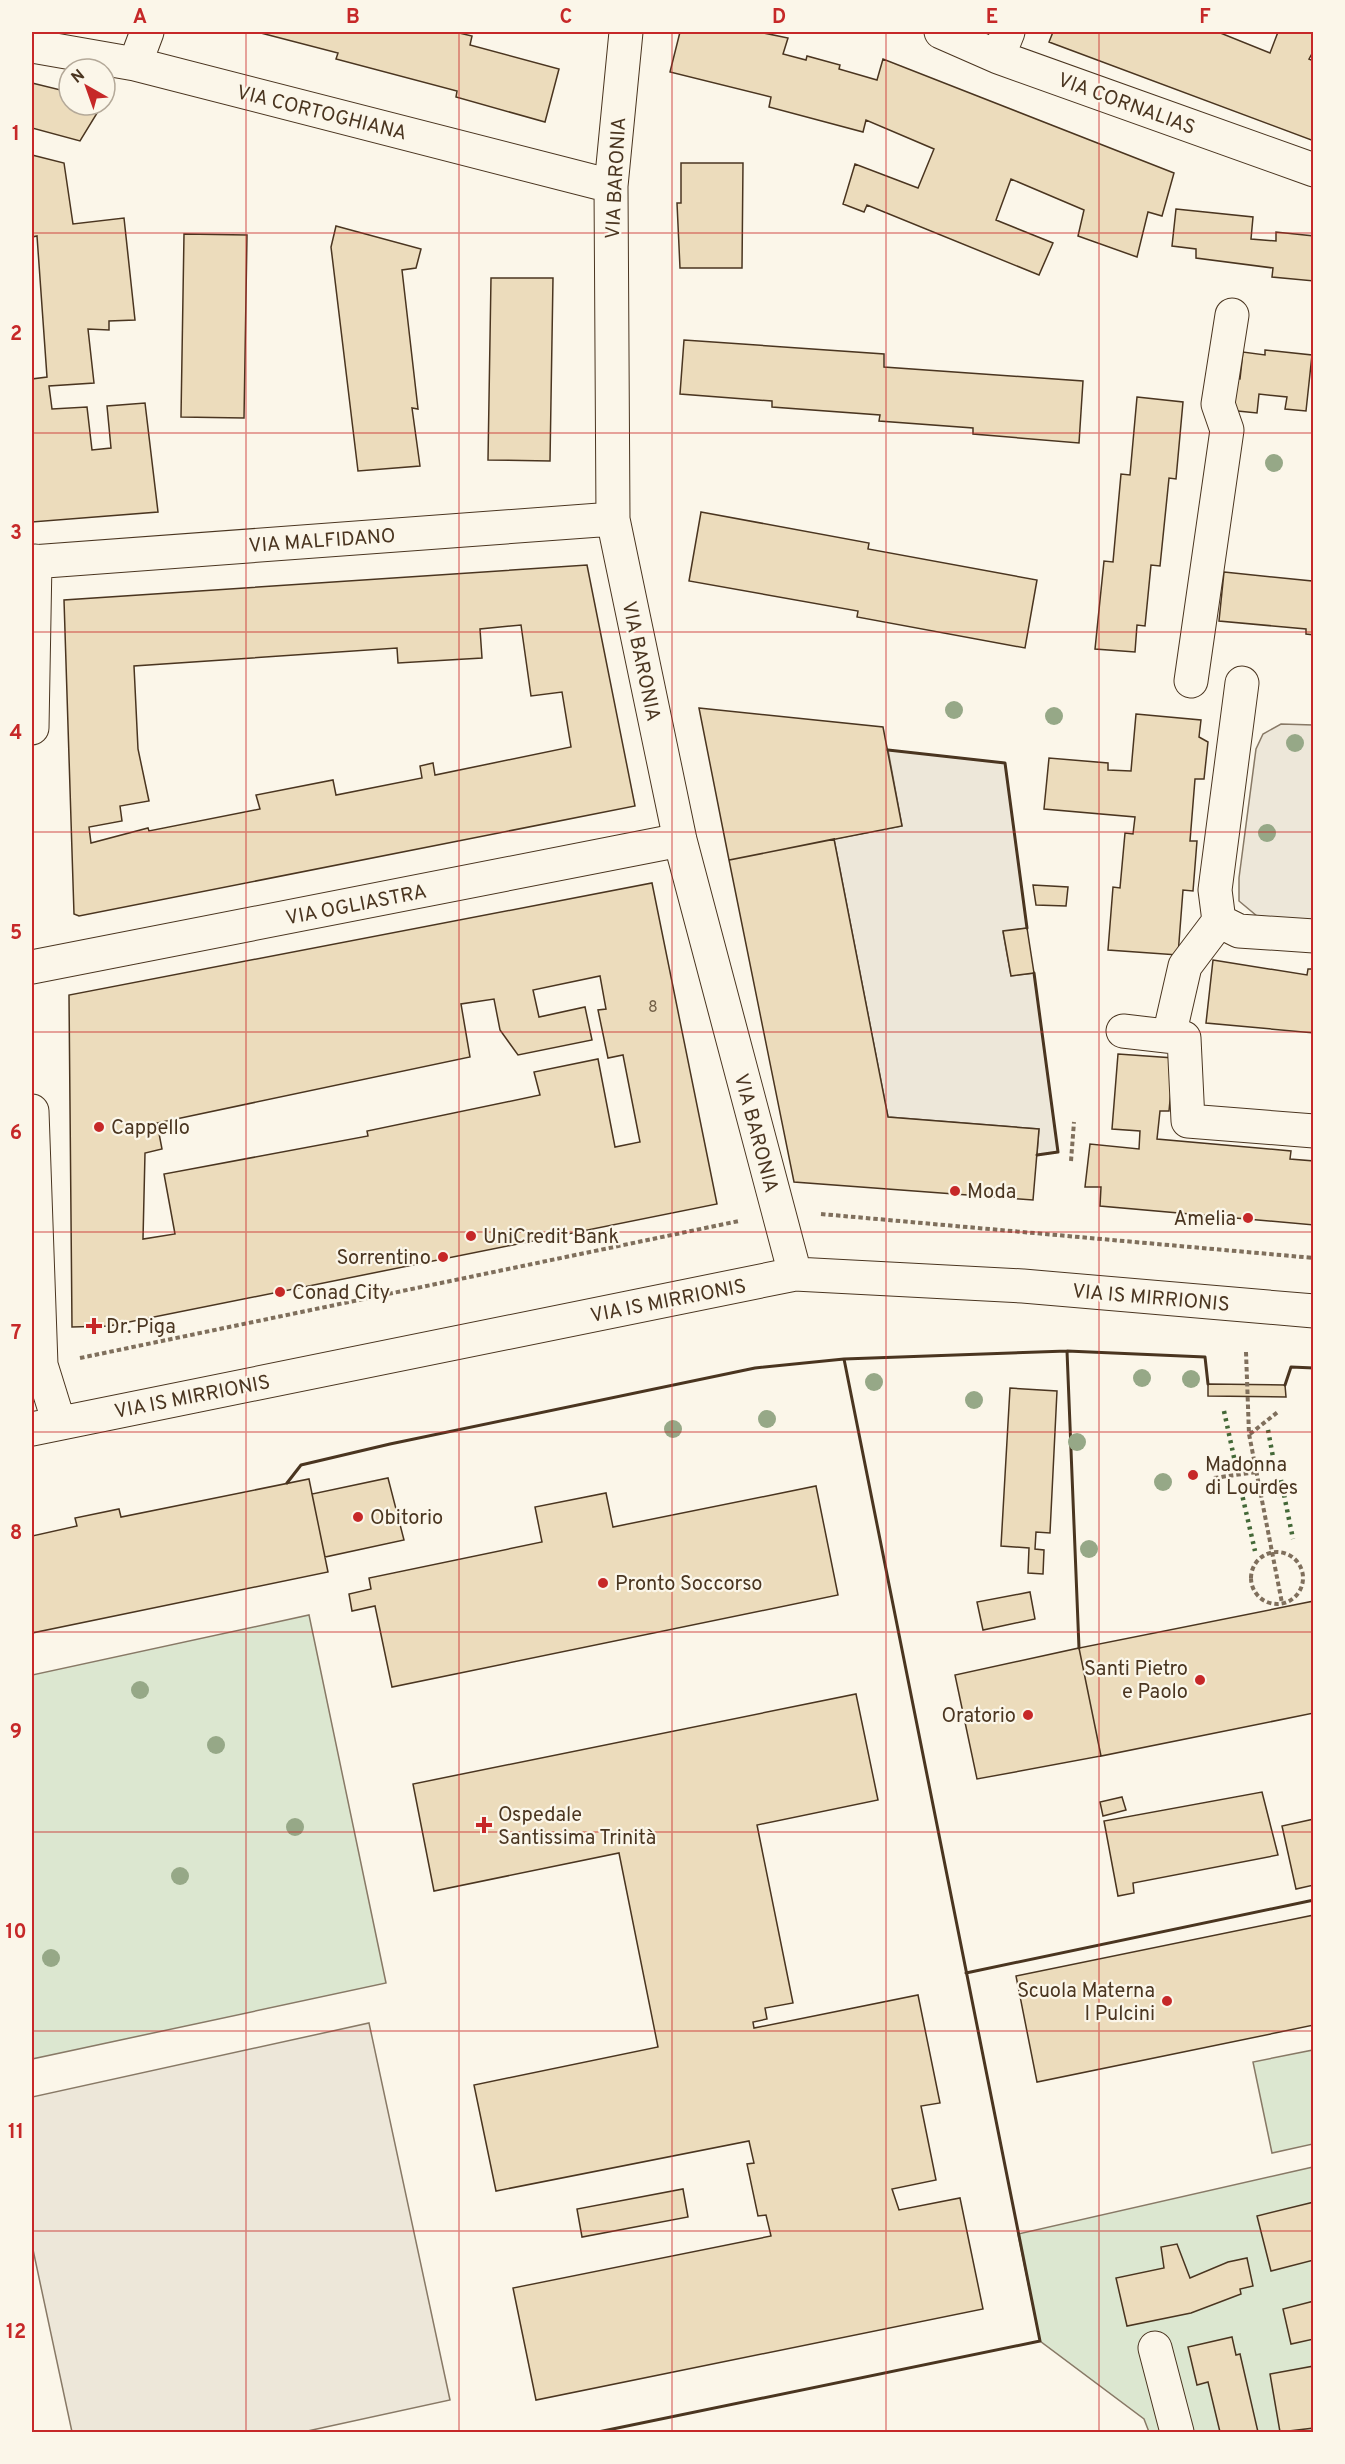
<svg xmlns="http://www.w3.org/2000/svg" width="1345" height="2464" font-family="Overpass,sans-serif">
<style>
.green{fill:#dce7d0;stroke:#887966;stroke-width:1.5}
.parking{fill:#ede7d9;stroke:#887966;stroke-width:1.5}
.building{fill:#ecdcbc;stroke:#4a3520;stroke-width:1.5;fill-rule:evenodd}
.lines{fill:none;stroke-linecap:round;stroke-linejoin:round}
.minor-casing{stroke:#4a3520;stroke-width:35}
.path{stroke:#7f6f5c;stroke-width:4;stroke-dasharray:4.5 3;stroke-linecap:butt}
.minor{stroke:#fbf6e9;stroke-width:33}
.hedge{stroke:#436837;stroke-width:4.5;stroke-dasharray:3 4.5;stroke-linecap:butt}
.wall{stroke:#4a3520;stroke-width:3}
.tree{fill:#96a887}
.grid{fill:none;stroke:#c62828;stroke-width:1.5;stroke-opacity:0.55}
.poi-dot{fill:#c62828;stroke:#fbf6e9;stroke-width:2}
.labels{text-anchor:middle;stroke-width:4.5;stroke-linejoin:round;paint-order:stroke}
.number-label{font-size:16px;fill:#725f47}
.street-label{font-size:20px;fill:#4a3520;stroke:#fbf6e9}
.poi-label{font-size:20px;fill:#4a3520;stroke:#fbf6e9;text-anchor:start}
.neatline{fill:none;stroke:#c62828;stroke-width:2}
.grid-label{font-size:20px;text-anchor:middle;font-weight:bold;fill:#c62828}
</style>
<rect width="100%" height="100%" fill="#fbf6e9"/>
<!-- green -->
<path class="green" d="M309 1615 386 1983 32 2059V1675Z
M1313 2050V2144L1272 2153 1253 2062Z
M1313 2167V2432H1149L1144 2419 1040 2341 1018 2234Z"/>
<!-- parking -->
<path class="parking" d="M1281 724 1313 725V921L1257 916 1239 901V878L1256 749 1263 734Z
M888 750 1005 763 1027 928 1003 932 1011 976 1034 973 1058 1152 1037 1155 1039 1129 888 1117 834 839 902 826Z
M369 2023 450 2400 303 2432H72L32 2245V2097Z"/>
<!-- building -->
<path class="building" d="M257 32H455L472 36 470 45 559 69 545 122 456 97 457 91 336 59 338 53Z
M680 32H759L788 38 783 54 806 60 807 56 840 65 839 69 877 80 883 59 1174 173 1162 216 1148 212 1137 257 1078 236 1084 210 1011 179 996 220 1053 243 1039 275 867 205 864 212 843 204 855 164 918 188 934 149 866 120 863 132 769 107 771 97 670 72Z
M1053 32H1218L1270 53 1278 32H1314V50L1309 59 1314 61V141L1049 42Z
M32 83 69 92V105H102L80 141 32 128Z
M32 155 64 163 73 224 124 218 135 320 109 321V330L88 329 94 383 49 386 52 409 87 407 92 450 111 448 107 406 145 403 158 512 32 522V379L47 377 37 236 32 237Z
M681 163H743L742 268H680L677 203H681Z
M1176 209 1253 217 1251 239 1276 241V232L1314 236V281L1272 277 1273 268 1196 258V249L1172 246Z
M336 226 421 249 416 268 402 270 418 409 412 408 420 466 358 471 331 247Z
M184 234 247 235 244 418 181 417Z
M491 278H553L550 461 488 460Z
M684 340 884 354V367L1083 381 1079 443 973 434V428L879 421 880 415 772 407V401L680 394Z
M1265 350 1312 355 1306 411 1285 409 1287 397 1259 394 1257 413 1228 410 1232 378 1240 379 1243 352 1265 355Z
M1137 397 1183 402 1176 479 1169 478 1160 566 1151 565 1145 626 1137 625 1135 652 1095 649 1104 561 1113 562 1121 474 1130 475Z
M701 512 869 543 868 549 1037 580 1025 648 857 617 858 611 689 581Z
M587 565 635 806 79 916 74 914 64 600ZM521 625 531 696 562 692 571 747 435 775 433 763 420 766 422 778 336 795 333 780 256 795 260 809 149 831 148 828 91 843 89 827 122 821 120 806 149 801 138 749 134 666 397 648 398 663 482 658 480 629Z
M1224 572 1312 581 1314 635 1306 634V629L1219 621Z
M699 708 883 727 902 826 729 860Z
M1136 714 1201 720 1199 737 1208 742 1204 779H1195L1190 841H1197L1193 891 1183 890 1178 955 1108 950 1113 887 1120 888 1125 833 1133 834 1135 817 1044 809 1049 758 1108 763V770L1131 771Z
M834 839 888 1117 1039 1129 1033 1200 794 1182 729 860Z
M652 883 717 1204 109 1326 72 1327 69 995ZM600 976 606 1009 598 1010 608 1058 623 1055 640 1142 615 1147 598 1059 534 1072 540 1095 367 1131 368 1136 164 1174 175 1234 143 1239 145 1153 162 1149 157 1123 470 1057 461 1004 494 999 500 1030 518 1055 592 1040 585 1007 539 1017 533 990Z
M1033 885 1068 887 1066 906 1036 905Z
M1027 928 1034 973 1011 976 1003 931Z
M1213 960 1307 975 1308 969H1314V1033L1206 1023Z
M1118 1054 1174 1058 1169 1111H1160L1157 1139 1291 1151 1290 1159 1314 1161V1225L1100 1206 1101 1187H1085L1090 1144 1139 1149 1140 1131 1112 1129Z
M1208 1384 1285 1385 1286 1397 1208 1396Z
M1010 1388 1057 1391 1050 1533 1036 1532 1035 1549 1044 1550 1043 1574 1028 1573 1029 1548 1001 1546Z
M388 1478 404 1540 325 1557 312 1494Z
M309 1479 328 1572 32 1633V1536L77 1526 75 1518 119 1509 121 1517Z
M816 1486 838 1595 392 1687 375 1606 352 1611 349 1594 371 1589 369 1578 542 1542 535 1507 606 1493 613 1527Z
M1030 1592 1035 1619 983 1630 977 1602Z
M1314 1601V1713L1101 1756 1079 1648Z
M1079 1648 1101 1756 977 1779 955 1675Z
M856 1694 878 1800 757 1825 793 2003 765 2008 767 2019 753 2022 754 2028 918 1995 940 2103 921 2106 936 2180 892 2189 899 2210 960 2198 983 2309 536 2400 513 2288 771 2236 766 2215 758 2216 747 2164 754 2163 749 2141 496 2191 474 2085 658 2047 619 1853 434 1891 413 1784Z
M1262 1792 1278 1855 1133 1883 1134 1893 1118 1896 1104 1821Z
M1122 1797 1126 1810 1103 1816 1100 1802Z
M1314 1819V1885L1296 1889 1282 1826Z
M1314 1915V2025L1037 2082 1016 1976Z
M683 2189 688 2217 582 2237 577 2209Z
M1314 2202V2260L1271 2271 1257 2216Z
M1177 2244 1190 2278 1228 2262 1247 2258 1253 2286 1240 2289 1241 2294 1191 2313 1127 2326 1116 2278 1164 2268 1161 2247Z
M1314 2301V2339L1291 2344 1283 2309Z
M1232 2337 1236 2355 1240 2354 1258 2432H1220L1208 2382 1197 2385 1188 2347Z
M1314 2366V2428L1280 2432 1270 2374Z"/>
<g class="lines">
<defs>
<path id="minor" d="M626 32 611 186 613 519 680 840 795 1274
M941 32 998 57 1314 170
M32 46 135 64 611 186
M998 57 1008 32
M135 64 147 32
M32 562 613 519
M1191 681 1227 430 1218 404 1232 315
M1242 683 1215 890 1219 921 1239 931 1314 936
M32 728 35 561
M32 967 680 840
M1123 1031 1184 1038 1188 1121 1314 1131
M1169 1036 1185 966 1219 921
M32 1111 41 1365 59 1423
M32 1429 795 1274 1023 1286 1314 1311
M1155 2348 1177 2432"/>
</defs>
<!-- minor casing -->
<use href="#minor" class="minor-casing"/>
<!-- path -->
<path class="path" d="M1071 1161 1074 1122
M821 1214 1314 1258
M1246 1352 1249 1434 1282 1603
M80 1358 739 1221
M1250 1434 1279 1411
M1214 1478 1257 1472
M1251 1578a26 26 0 1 1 52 0a26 26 0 1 1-52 0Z"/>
<!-- minor -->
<use href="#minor" class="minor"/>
<!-- hedge -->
<path class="hedge" d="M1224 1411 1235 1462
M1268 1430 1273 1457
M1281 1480 1293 1539
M1241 1490 1255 1551"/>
<!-- wall -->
<path class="wall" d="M888 750 1005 763 1027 928
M1034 973 1058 1152 1037 1155
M1067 1351 1079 1648
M844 1359 1067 1351 1205 1357 1208 1384
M1285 1385 1291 1367 1314 1368
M287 1483 301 1465 390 1444 755 1368 844 1359 1040 2341 598 2432
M966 1973 1314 1900"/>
</g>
<!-- trees -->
<g class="tree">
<circle cx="1274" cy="463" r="9"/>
<circle cx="954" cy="710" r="9"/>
<circle cx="1054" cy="716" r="9"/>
<circle cx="1295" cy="743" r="9"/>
<circle cx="1267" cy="833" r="9"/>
<circle cx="1142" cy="1378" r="9"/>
<circle cx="1191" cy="1379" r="9"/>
<circle cx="874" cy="1382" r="9"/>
<circle cx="974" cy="1400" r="9"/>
<circle cx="767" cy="1419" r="9"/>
<circle cx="673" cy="1429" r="9"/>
<circle cx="1077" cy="1442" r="9"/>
<circle cx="1163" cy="1482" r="9"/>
<circle cx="1089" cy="1549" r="9"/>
<circle cx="140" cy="1690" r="9"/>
<circle cx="216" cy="1745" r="9"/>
<circle cx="295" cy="1827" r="9"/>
<circle cx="180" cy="1876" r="9"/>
<circle cx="51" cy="1958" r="9"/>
</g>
<!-- grid -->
<path class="grid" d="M246 32V2432M459 32V2432M672 32V2432M886 32V2432M1099 32V2432M32 233H1314M32 433H1314M32 632H1314M32 832H1314M32 1032H1314M32 1232H1314M32 1432H1314M32 1632H1314M32 1832H1314M32 2031H1314M32 2231H1314"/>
<!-- markers -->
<g class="poi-dot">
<circle cx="99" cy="1127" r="6"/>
<circle cx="955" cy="1191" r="6"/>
<circle cx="1248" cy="1218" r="6"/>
<circle cx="471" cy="1236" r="6"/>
<circle cx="443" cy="1257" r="6"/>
<circle cx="280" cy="1292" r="6"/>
<path d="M91 1317h6v6h6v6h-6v6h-6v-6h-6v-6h6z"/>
<circle cx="1193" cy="1475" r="6"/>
<circle cx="358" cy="1517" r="6"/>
<circle cx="603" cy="1583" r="6"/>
<circle cx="1200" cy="1680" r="6"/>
<circle cx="1028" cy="1715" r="6"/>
<path d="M481 1816h6v6h6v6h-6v6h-6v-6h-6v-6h6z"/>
<circle cx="1167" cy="2001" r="6"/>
</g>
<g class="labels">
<!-- number labels -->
<g class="number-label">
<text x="653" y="1012">8</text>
</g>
<!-- street labels -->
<g class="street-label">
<text transform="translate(1127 103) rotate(20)" y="7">VIA CORNALIAS</text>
<text transform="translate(322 112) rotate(14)" y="7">VIA CORTOGHIANA</text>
<text transform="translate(615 178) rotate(-87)" y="7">VIA BARONIA</text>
<text transform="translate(322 540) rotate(-4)" y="7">VIA MALFIDANO</text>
<text transform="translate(642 661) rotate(78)" y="7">VIA BARONIA</text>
<text transform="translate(356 904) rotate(-11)" y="7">VIA OGLIASTRA</text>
<text transform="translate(757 1133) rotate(75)" y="7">VIA BARONIA</text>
<text transform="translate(1151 1297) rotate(5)" y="7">VIA IS MIRRIONIS</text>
<text transform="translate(668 1300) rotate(-11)" y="7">VIA IS MIRRIONIS</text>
<text transform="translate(192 1396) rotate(-11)" y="7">VIA IS MIRRIONIS</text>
</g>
<!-- poi labels -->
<g class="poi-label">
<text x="111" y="1134">Cappello</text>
<text x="967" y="1198">Moda</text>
<text x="1236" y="1225" text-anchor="end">Amelia</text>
<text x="483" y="1243">UniCredit Bank</text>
<text x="431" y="1264" text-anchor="end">Sorrentino</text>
<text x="292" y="1299">Conad City</text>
<text x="106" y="1333">Dr. Piga</text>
<text x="1205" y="1471">Madonna<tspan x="1205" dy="23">di Lourdes</tspan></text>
<text x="370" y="1524">Obitorio</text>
<text x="615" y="1590">Pronto Soccorso</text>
<text x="1188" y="1675" text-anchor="end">Santi Pietro<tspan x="1188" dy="23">e Paolo</tspan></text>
<text x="1016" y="1722" text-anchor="end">Oratorio</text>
<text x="498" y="1821">Ospedale<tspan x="498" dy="23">Santissima Trinità</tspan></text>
<text x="1155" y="1997" text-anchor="end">Scuola Materna<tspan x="1155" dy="23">I Pulcini</tspan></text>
</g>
</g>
<!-- border -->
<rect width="1345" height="2464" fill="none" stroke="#fbf6e9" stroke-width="66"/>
<!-- north arrow -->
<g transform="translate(87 87) rotate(320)"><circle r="28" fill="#fbf6e9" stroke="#b4a999" stroke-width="1.5"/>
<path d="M0-4.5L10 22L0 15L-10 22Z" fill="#c62828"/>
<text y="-9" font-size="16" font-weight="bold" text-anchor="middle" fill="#4a3520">N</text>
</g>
<rect x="33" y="33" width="1279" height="2398" class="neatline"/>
<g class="grid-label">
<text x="140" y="23">A</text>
<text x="353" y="23">B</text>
<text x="566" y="23">C</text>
<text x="779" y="23">D</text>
<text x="992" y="23">E</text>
<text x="1205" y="23">F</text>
<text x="16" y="140">1</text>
<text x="16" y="340">2</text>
<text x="16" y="539">3</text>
<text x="16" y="739">4</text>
<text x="16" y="939">5</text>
<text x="16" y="1139">6</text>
<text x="16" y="1339">7</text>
<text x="16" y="1539">8</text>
<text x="16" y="1738">9</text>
<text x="16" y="1938">10</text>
<text x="16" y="2138">11</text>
<text x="16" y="2338">12</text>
</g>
</svg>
